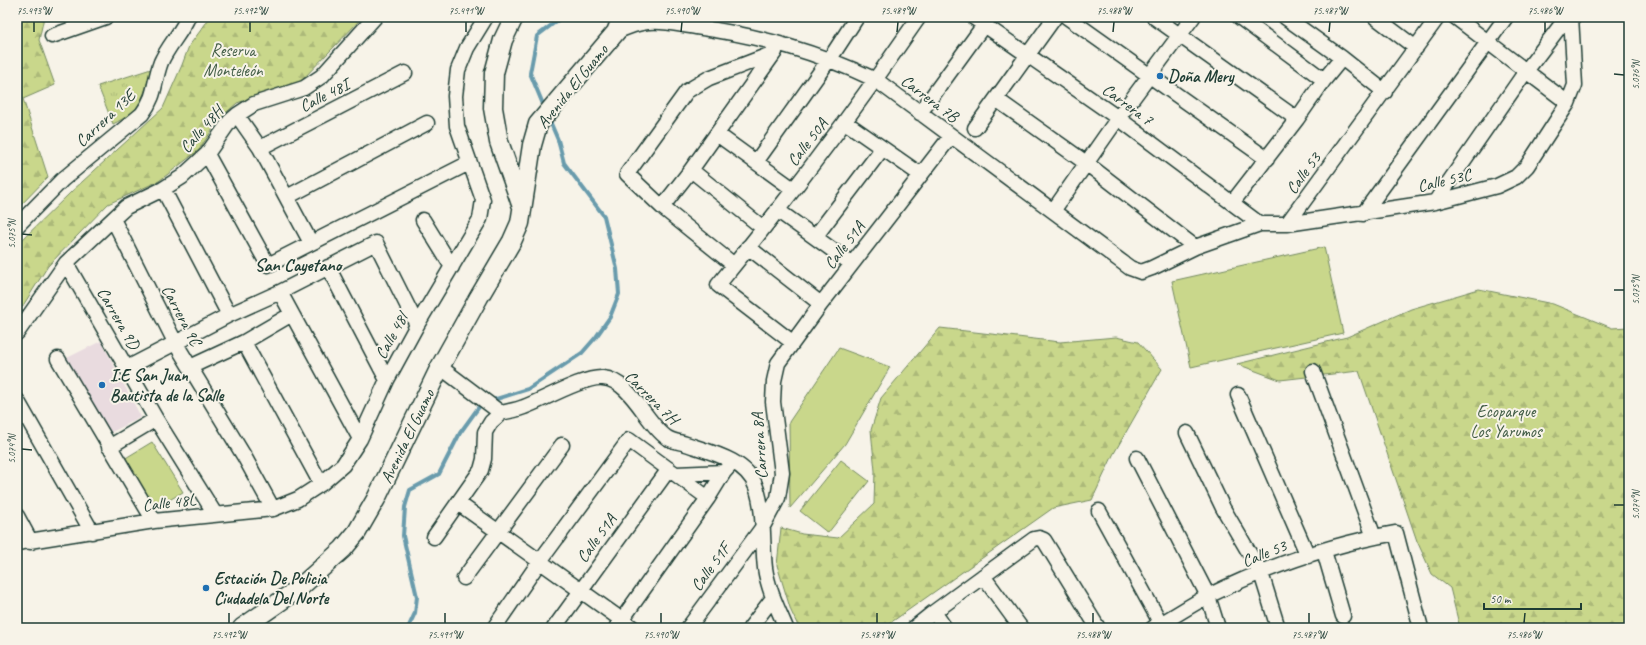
<svg xmlns="http://www.w3.org/2000/svg" width="1646" height="645" font-family="Caveat,sans-serif">
<style>
.built{fill:#e9dbdf}
.green{fill:#c9d78b;stroke:#748a60}
.forest{fill:url(#forest-firs);stroke:#748a60}
.park{fill:url(#park-tufts);stroke:#748a60}
.lines{fill:none;stroke-linecap:round;stroke-linejoin:round}
.stream{stroke:#699bac;stroke-width:4}
.minor-casing{stroke:#1f3d34;stroke-width:17}
.major-casing{stroke:#1f3d34;stroke-width:21}
.minor{stroke:#f7f3e8;stroke-width:14}
.major{stroke:#f7f3e8;stroke-width:18}
.ticks{fill:none;stroke:#1f3d34;stroke-width:1.5}
.poi-dot{fill:#1f6fb2;stroke:#f7f3e8;stroke-width:1.5}
.labels{text-anchor:middle;stroke-width:4;stroke-linejoin:round;paint-order:stroke}
.park-label{font-size:17px;fill:#415c45;stroke:#f7f3e8}
.poi-label{font-size:17px;font-weight:bold;fill:#1f3d34;stroke:#f7f3e8;text-anchor:start}
.street-label{font-size:17px;fill:#1f3d34;stroke:#f7f3e8}
.neighbourhood-label{font-size:18px;font-weight:bold;fill:#1f3d34;stroke:#f7f3e8}
.neatline{fill:none;stroke:#1f3d34;stroke-width:1.5}
.ticks-label{font-size:10px;text-anchor:middle;fill:#1f3d34}
</style>
<defs>
<pattern id="forest-firs" width="22" height="20" patternUnits="userSpaceOnUse"><rect width="22" height="20" fill="#c9d78b"/><path d="M5 1l3.5 6h-7zM16 11l3.5 6h-7z" fill="#acb979"/></pattern>
<pattern id="park-tufts" width="24" height="20" patternUnits="userSpaceOnUse"><rect width="24" height="20" fill="#c9d78b"/><path d="M3 7l-1-3M5 7V3M7 7l1-3M15 17l-1-3M17 17v-4M19 17l1-3" fill="none" stroke="#acb979"/></pattern>
</defs>
<rect width="100%" height="100%" fill="#f7f3e8"/>
<filter id="ink" filterUnits="userSpaceOnUse"><feTurbulence type="fractalNoise" baseFrequency=".025" numOctaves="2"/><feDisplacementMap in="SourceGraphic" scale="8" xChannelSelector="R" yChannelSelector="G"/><feConvolveMatrix kernelMatrix="1 2 1 2 8 2 1 2 1" color-interpolation-filters="sRGB"/></filter>
<g filter="url(#ink)">
<!-- built -->
<path class="built" d="M101 341 141 417 106 435 67 358Z"/>
<!-- green -->
<path class="green" d="M1324 247 1343 333 1191 367 1172 281Z
M839 348 890 367 845 444 790 508 789 422Z
M152 442 183 492 154 509 124 459Z
M841 460 869 481 828 533 800 511Z"/>
<!-- forest -->
<path class="forest" d="M17 17H44L39 40 55 85 23 99 48 177 17 209Z
M209 17H363L300 82 237 103 220 118 199 150 159 181 108 204 48 266 17 315V245L71 192 163 108 182 65 189 46 209 19Z
M1479 289 1553 304 1612 328 1629 327V628H1460L1450 588 1432 574 1417 541 1359 371 1280 380 1237 364 1347 337 1411 309Z
M940 328 1060 342 1116 337 1138 342 1162 369 1113 455 1092 500 1053 508 883 628H799L791 611 777 565 781 528 802 534 838 538 874 504 875 471 871 430 881 398Z"/>
<!-- park -->
<path class="park" d="M151 69C147 84 143 105 130 114 125 118 119 121 113 124L98 86Z"/>
<g class="lines">
<!-- stream -->
<path class="stream" d="M545 109 530 73 537 36 562 17
M490 401 528 389 582 353 596 337 610 317 619 294 617 269 604 216 564 163 558 140 549 119
M408 628 415 613 417 597 403 536 405 507 410 490 439 474 460 433 481 404 484 403"/>
<defs>
<path id="minor" d="M973 17 1118 118 1260 224
M1067 17 1267 159
M1154 17 1297 119
M1239 17 1324 80
M1285 17 1342 58 1385 92
M1375 17 1416 48
M1455 17 1568 103
M616 32C627 27 637 23 648 22 664 20 681 25 696 27 761 36 817 52 876 80L1130 268 1141 272 1152 268 1195 247 1260 224H1287L1435 202 1497 186 1516 177 1527 166 1568 103 1575 85 1571 17
M52 36 106 17
M996 99 1086 163 1195 247
M920 113 989 18
M237 115 260 148 311 243
M845 122 921 175
M975 128 1055 17
M717 134 793 189
M260 148 405 73
M207 154 268 265 469 163
M756 162 833 54 857 17
M691 170 763 228
M163 189 229 315
M287 197 427 123
M1435 202 1526 71 1567 17
M1232 203 1297 119 1324 80 1342 58
M662 207 691 170 775 52
M777 210 852 264
M1053 211 1118 118 1193 17
M1363 214 1506 17
M113 219 176 344 244 456 273 509
M423 220 452 267
M1287 224 1438 17
M17 226 62 180 142 114C157 94 153 83 161 62 168 46 181 33 188 17
M815 237 882 149
M748 247 821 304
M66 263 156 419 215 514
M734 265 662 207 627 174 687 91 709 78 774 53
M328 267 387 380
M280 292 360 439
M17 333 66 263 113 219 126 207 163 189 182 177 207 154 230 121 237 115 254 104 304 88 322 76 375 17
M244 342 321 484
M792 342 718 285C789 198 856 109 919 17
M58 359 154 521
M190 367 244 342 292 314
M440 367 501 413
M127 368 229 315 280 292 376 243 417 325
M1313 371 1374 537
M1238 395 1308 556
M17 400 92 532
M501 413C508 411 517 410 524 407 543 400 585 376 603 378 630 380 646 423 666 437 671 441 680 442 686 444 710 452 747 460 756 487 765 511 762 543 765 568 768 589 778 609 786 628
M1187 433 1223 508 1261 573 1278 628
M109 447 156 419
M1137 458 1208 596 1218 628
M676 474 724 472
M458 503 633 628
M1099 511 1161 624
M17 516 31 542
M434 537 481 470 484 459 485 432 491 422 501 413
M17 543 154 521 273 509 298 499 321 484 343 465 360 439 387 380 417 325 480 219 483 200 457 126 455 96 458 70 467 48 486 17
M1324 551 1343 616
M983 576 1021 628
M464 578 562 445
M934 612 945 628
M494 628 540 561 629 440 708 498
M554 628 669 469
M616 628 708 498 724 472 733 462
M688 628 762 528 778 498 782 473 773 402 774 381 778 363 821 304 951 136
M750 628 773 598
M914 628 934 612 1034 539 1039 538 1044 540 1098 628
M1153 628C1172 618 1189 606 1208 596 1267 567 1332 544 1396 533L1421 628"/>
<path id="major" d="M514 17 503 40 494 73 493 108 499 142 521 204
M242 628 298 589 343 549 357 532 376 499 440 367 479 297 512 241 520 223 532 145 538 124 616 32 622 17"/>
</defs>
<!-- minor casing -->
<use href="#minor" class="minor-casing"/>
<!-- major casing -->
<use href="#major" class="major-casing"/>
<!-- minor -->
<use href="#minor" class="minor"/>
<!-- major -->
<use href="#major" class="major"/>
</g>
</g>
<!-- ticks -->
<path class="ticks" d="M34 32V22M250 32V22M466 32V22M681 32 682 22M897 32 898 22M1113 32 1114 22M1329 32 1330 22M1545 32V22M1614 74 1624 75M22 234 32 235M1614 290H1624M22 449 32 450M1614 505H1624M229 623V613M445 623V613M661 623V613M877 623V613M1093 623V613M1309 623V613M1524 623 1525 613"/>
<!-- markers -->
<g class="poi-dot">
<circle cx="1160" cy="76" r="4"/>
<circle cx="102" cy="385" r="4"/>
<circle cx="206" cy="588" r="4"/>
</g>
<g class="labels">
<!-- park labels -->
<g class="park-label">
<text x="233" y="56">Reserva<tspan x="233" dy="20">Monteleón</tspan></text>
<text x="1506" y="417">Ecoparque<tspan x="1506" dy="20">Los Yarumos</tspan></text>
</g>
<!-- poi labels -->
<g class="poi-label">
<text x="1168" y="82">Doña Mery</text>
<text x="110" y="381">I.E San Juan<tspan x="110" dy="20">Bautista de la Salle</tspan></text>
<text x="214" y="584">Estación De Policia<tspan x="214" dy="20">Ciudadela Del Norte</tspan></text>
</g>
<!-- street labels -->
<g class="street-label">
<text transform="translate(572 86) rotate(-51)" y="6">Avenida El Guamo</text>
<text transform="translate(324 95) rotate(-27)" y="6">Calle 48I</text>
<text transform="translate(930 98) rotate(37)" y="6">Carrera 7B</text>
<text transform="translate(1128 104) rotate(36)" y="6">Carrera 7</text>
<text transform="translate(105 118) rotate(-43)" y="6">Carrera 13E</text>
<text transform="translate(201 129) rotate(-49)" y="6">Calle 48H</text>
<text transform="translate(807 142) rotate(-52)" y="6">Calle 50A</text>
<text transform="translate(1303 173) rotate(-54)" y="6">Calle 53</text>
<text transform="translate(1444 180) rotate(-13)" y="6">Calle 53C</text>
<text transform="translate(844 245) rotate(-52)" y="6">Calle 51A</text>
<text transform="translate(182 315) rotate(62)" y="6">Carrera 9C</text>
<text transform="translate(119 318) rotate(60)" y="6">Carrera 9D</text>
<text transform="translate(391 336) rotate(-61)" y="6">Calle 48l</text>
<text transform="translate(652 397) rotate(45)" y="6">Carrera 7H</text>
<text transform="translate(407 436) rotate(-64)" y="6">Avenida El Guamo</text>
<text transform="translate(759 446) rotate(-94)" y="6">Carrera 8A</text>
<text transform="translate(169 502) rotate(-7)" y="6">Calle 48L</text>
<text transform="translate(596 538) rotate(-54)" y="6">Calle 51A</text>
<text transform="translate(1264 553) rotate(-22)" y="6">Calle 53</text>
<text transform="translate(710 567) rotate(-54)" y="6">Calle 51F</text>
</g>
<!-- neighbourhood labels -->
<g class="neighbourhood-label">
<text x="298" y="271">San Cayetano</text>
</g>
</g>
<!-- margin -->
<rect width="1646" height="645" fill="none" stroke="#f7f3e8" stroke-width="44"/>
<!-- scale -->
<path d="M1484 603v6h97v-6" fill="none" stroke="#1f3d34" stroke-width="2"/>
<text x="1490" y="603" font-size="12" fill="#1f3d34" stroke="#f7f3e8" stroke-width="3" paint-order="stroke">50 m</text>
<rect x="22" y="22" width="1602" height="601" class="neatline"/>
<g class="ticks-label">
<text x="34" y="14">75.493°W</text>
<text x="250" y="14">75.492°W</text>
<text x="466" y="14">75.491°W</text>
<text x="682" y="14">75.490°W</text>
<text x="898" y="14">75.489°W</text>
<text x="1114" y="14">75.488°W</text>
<text x="1330" y="14">75.487°W</text>
<text x="1545" y="14">75.486°W</text>
<text transform="translate(1635 75) rotate(-90)" y="4">5.076°N</text>
<text transform="translate(11 234) rotate(-90)" y="4">5.075°N</text>
<text transform="translate(1635 290) rotate(-90)" y="4">5.075°N</text>
<text transform="translate(11 449) rotate(-90)" y="4">5.074°N</text>
<text transform="translate(1635 505) rotate(-90)" y="4">5.074°N</text>
<text x="229" y="638">75.492°W</text>
<text x="445" y="638">75.491°W</text>
<text x="661" y="638">75.490°W</text>
<text x="877" y="638">75.489°W</text>
<text x="1093" y="638">75.488°W</text>
<text x="1309" y="638">75.487°W</text>
<text x="1524" y="638">75.486°W</text>
</g>
</svg>
